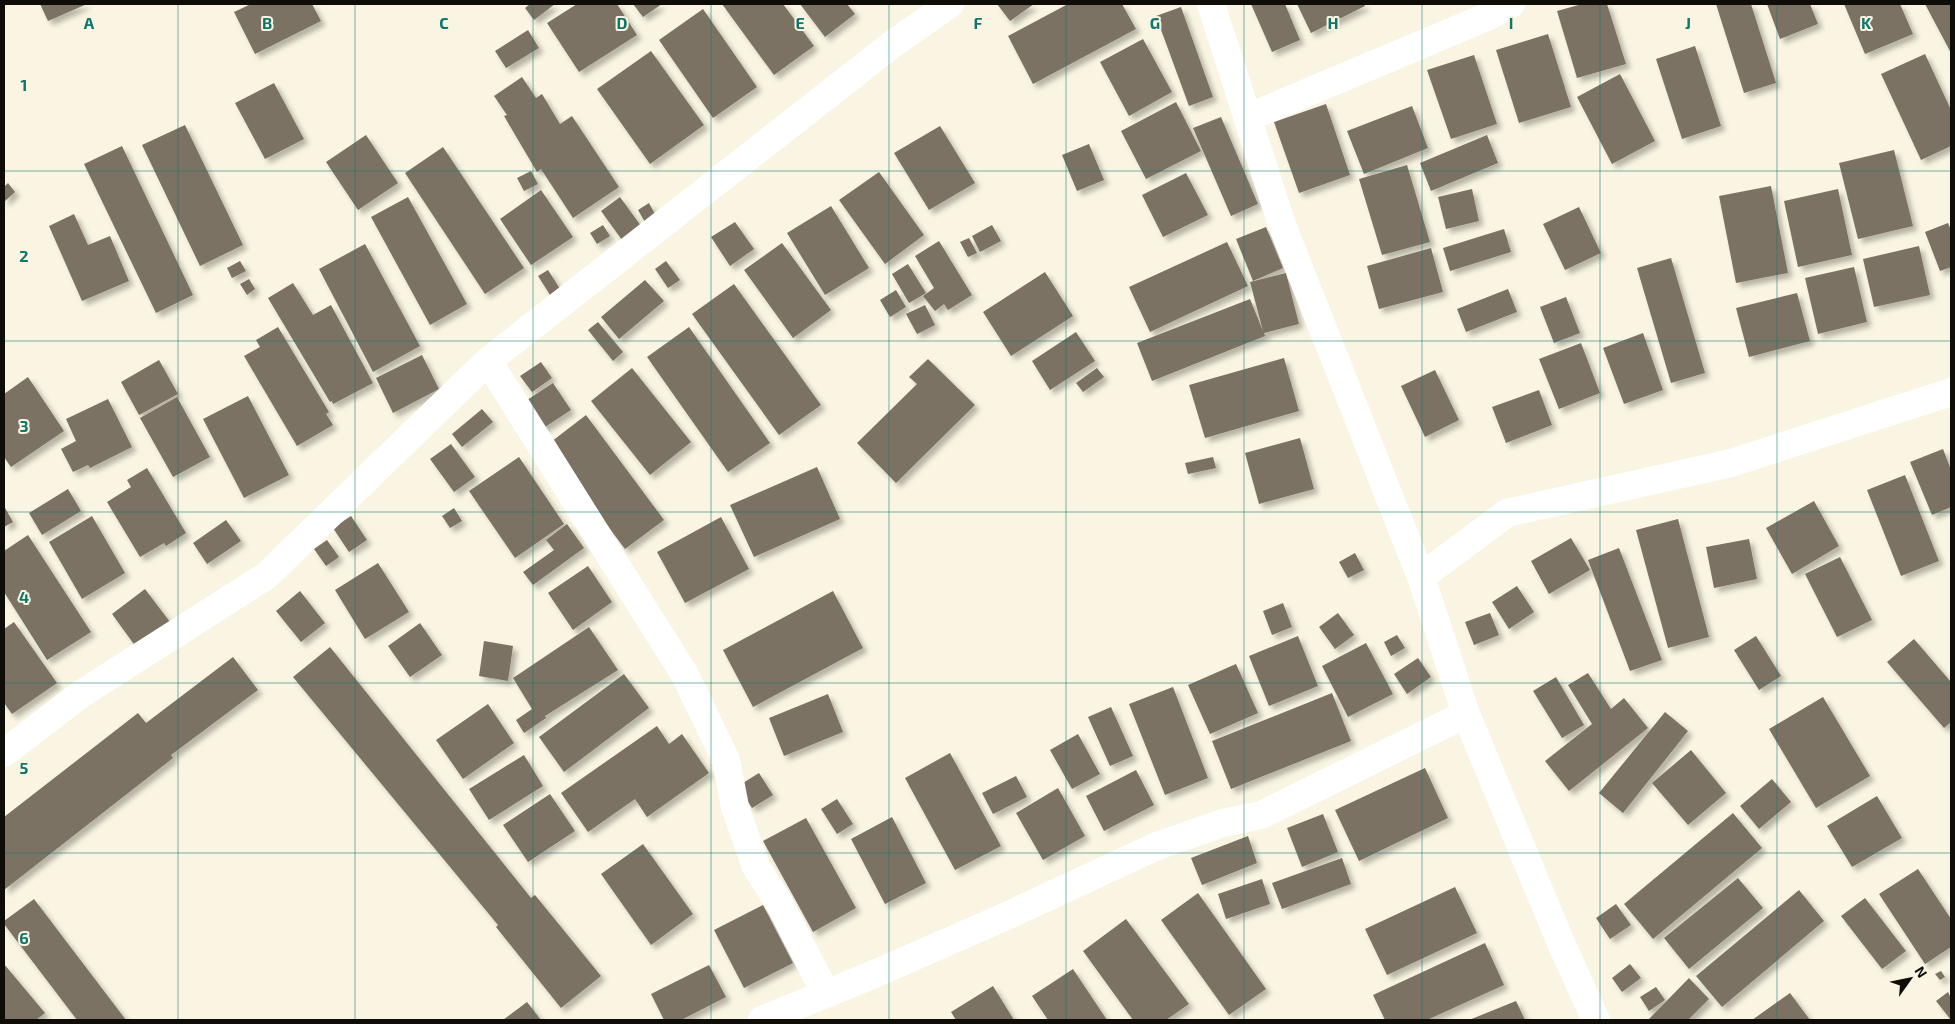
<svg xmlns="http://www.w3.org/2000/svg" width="1955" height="1024" font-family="'Exo 2',sans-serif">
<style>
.building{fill:#7b7263;filter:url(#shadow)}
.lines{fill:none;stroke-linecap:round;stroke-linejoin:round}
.street{stroke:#fff;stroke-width:28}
.grid{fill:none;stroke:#0f766e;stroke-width:1;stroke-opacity:0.55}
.grid-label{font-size:16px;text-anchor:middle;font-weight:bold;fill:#0f766e;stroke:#f9f5e2;stroke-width:4;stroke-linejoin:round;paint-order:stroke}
</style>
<defs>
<filter id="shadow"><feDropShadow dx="4.5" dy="4.5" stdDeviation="2.5" flood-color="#0004"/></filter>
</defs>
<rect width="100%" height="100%" fill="#f9f5e2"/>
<!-- building -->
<path class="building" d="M40 4H87L48 21Z
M251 4H312L321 21 255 54 234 12Z
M530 4H555L534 20 525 8Z
M577 4H617L637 35 579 72 547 23Z
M633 4H662L643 17Z
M722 4H783L814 46 774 75Z
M800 4H847L855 14 825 37Z
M997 4H1034L1010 21Z
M1068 4H1122L1136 29 1033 84 1008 36Z
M1251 4H1285L1300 40 1272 52Z
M1297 4H1364L1365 6 1311 33Z
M1582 4H1607L1626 64 1577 78 1557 11Z
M1716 4H1751L1776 83 1744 93Z
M1767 4H1810L1818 24 1780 39Z
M1844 4H1900L1913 34 1865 54Z
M1925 4H1951V53Z
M1181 7 1213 97 1189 106 1156 16Z
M703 9 757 87 713 118 659 40Z
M528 30 539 48 506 68 495 51Z
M1548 34 1571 107 1519 123 1496 50Z
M1143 39 1172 92 1129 116 1100 62Z
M1695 46 1721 126 1682 139 1656 59Z
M651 51 704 125 650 164 597 89Z
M1925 54 1951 110V146L1921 160 1881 74Z
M1474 55 1497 124 1451 139 1427 70Z
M1620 74 1655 141 1612 164 1577 97Z
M522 77 536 98 542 94 560 124 572 116 619 187 573 218 541 169 537 172 504 116 507 115 494 96Z
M274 83 304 139 265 159 235 103Z
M1176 102 1201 151 1146 179 1121 131Z
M1326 104 1350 175 1299 193 1274 122Z
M1412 106 1428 148 1364 174 1347 131Z
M1221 117 1258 204 1231 216 1193 128Z
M185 125 243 245 200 266 142 145Z
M940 126 975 183 929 210 894 153Z
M366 135 398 183 358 210 326 162Z
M1487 135 1498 163 1431 191 1420 163Z
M1089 144 1104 180 1077 191 1062 155Z
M122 146 193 295 156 313 84 164Z
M443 147 524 268 485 294 405 173Z
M1894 150 1913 226 1858 239 1839 163Z
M1407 165 1430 242 1382 255 1359 179Z
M531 171 538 184 524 191 517 178Z
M879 172 924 235 885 264 839 200Z
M1186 173 1208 215 1163 237 1142 195Z
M8 183 15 192 4 202V187Z
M1771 186 1788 273 1736 283 1719 196Z
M1472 189 1479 221 1446 229 1438 197Z
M1838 189 1852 255 1798 267 1784 201Z
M541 190 573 237 531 265 500 219Z
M408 197 467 304 430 325 371 217Z
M620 197 641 226 622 240 601 211Z
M649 203 657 218 646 224 638 210Z
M831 206 869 268 825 295 787 233Z
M1579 207 1601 253 1565 270 1543 224Z
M74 214 88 245 110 236 129 281 82 301 49 226Z
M735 222 754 249 730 266 711 237Z
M1948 223 1951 230V267L1940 271 1925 232Z
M603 225 610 236 597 244 590 233Z
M992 225 1001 241 980 252 972 236Z
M1266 227 1283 268 1253 281 1236 239Z
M1504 229 1511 252 1450 271 1443 248Z
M969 238 977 253 968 257 960 242Z
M939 241 972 295 948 310 944 304 935 311 923 296 934 288 915 256Z
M1227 242 1248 286 1150 332 1129 287Z
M782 243 831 310 793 338 744 270Z
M365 244 420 346 373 372 319 269Z
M1919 246 1930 295 1874 307 1863 259Z
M1431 248 1443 292 1379 309 1367 266Z
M1671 258 1705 373 1671 383 1637 268Z
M240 261 246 271 232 278 227 268Z
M666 261 680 280 668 288 655 269Z
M908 264 926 293 909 303 892 274Z
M1854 267 1867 322 1818 334 1805 278Z
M548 270 562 292 552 298 538 276Z
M1045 272 1073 316 1011 356 983 312Z
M1286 273 1299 324 1264 333 1265 336 1152 381 1137 343 1250 299 1263 331 1250 282Z
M249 279 255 289 247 295 240 284Z
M645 280 664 301 619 339 601 317Z
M293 283 313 315 331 305 373 383 333 404 332 401 330 402 268 298Z
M734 284 821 405 779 435 692 314Z
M1508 289 1517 312 1466 332 1457 309Z
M896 290 906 307 890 317 880 300Z
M1797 293 1810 341 1749 357 1736 308Z
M1566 297 1580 333 1554 343 1540 307Z
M925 305 935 325 917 334 906 314Z
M598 322 623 352 613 361 588 330Z
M278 327 329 412 326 414 333 425 297 446 244 356 260 347 256 340Z
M689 327 770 443 728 472 647 357Z
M1076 332 1095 361 1050 390 1032 361Z
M1643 333 1663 390 1624 404 1603 348Z
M1581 343 1600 393 1559 409 1539 359Z
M422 355 439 389 393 413 376 378Z
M1284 358 1299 411 1205 438 1189 385Z
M928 359 975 405 896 483 857 443 917 384 909 377Z
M159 360 178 394 139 415 121 382Z
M541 362 552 378 532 392 520 376Z
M632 368 691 442 650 475 591 401Z
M1097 368 1104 377 1083 392 1076 383Z
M1435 370 1459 420 1425 437 1401 386Z
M28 377 64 431 11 467 4 457V394Z
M553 383 571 410 542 429 524 402Z
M1539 390 1552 425 1506 443 1492 407Z
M248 396 289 475 244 498 203 419Z
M177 397 210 457 173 477 140 418Z
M108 399 132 447 90 468 88 465 73 472 61 449 76 441 66 419Z
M482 409 493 422 462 447 452 434Z
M586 415 664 520 625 549 547 445Z
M1300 438 1314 489 1259 504 1245 453Z
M451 444 475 477 454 492 430 459Z
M1943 449 1951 470V507L1932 515 1910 462Z
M519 457 564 524 515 558 469 491Z
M1213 457 1216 468 1188 474 1185 463Z
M817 467 840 519 754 557 730 505Z
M147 468 186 533 166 546 164 543 140 557 107 502 131 487 127 480Z
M1905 475 1939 561 1901 576 1867 490Z
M68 489 81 511 42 535 29 513Z
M1814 501 1839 546 1792 574 1766 528Z
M4 506 13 522 4 527Z
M454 508 462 521 450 528 442 516Z
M92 516 125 573 82 599 49 542Z
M351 516 367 540 349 552 333 528Z
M721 517 749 569 685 603 657 552Z
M1678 519 1709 637 1668 648 1636 530Z
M226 520 241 541 207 564 193 543Z
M567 524 584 548 533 585 523 572 554 550 546 540Z
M28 535 91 632 47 660 4 592V551Z
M1571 538 1590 570 1549 594 1531 561Z
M1749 539 1757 579 1714 588 1706 547Z
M327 540 339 557 326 566 314 549Z
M1619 548 1662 660 1630 671 1588 560Z
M1355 553 1364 570 1348 578 1339 562Z
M1840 557 1872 620 1837 637 1805 574Z
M378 563 409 612 365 639 335 590Z
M588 566 612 602 573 630 548 593Z
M1517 586 1534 612 1509 629 1492 602Z
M145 589 170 622 136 647 112 614Z
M300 591 325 623 301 642 276 611Z
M833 591 863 648 753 707 723 650Z
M1283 603 1292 627 1272 635 1263 611Z
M1338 613 1354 635 1335 649 1319 627Z
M1490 613 1499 635 1474 645 1465 622Z
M14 622 57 683 12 714 4 703V629Z
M420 623 442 655 410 677 388 646Z
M589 627 618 670 545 716 546 718 524 733 516 720 532 709 513 678Z
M1397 635 1405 648 1391 656 1384 642Z
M1298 636 1318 686 1269 706 1249 656Z
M1756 636 1781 676 1759 690 1734 650Z
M1914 639 1951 682V722L1944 728 1887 662Z
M484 641 513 646 508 681 479 676Z
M1366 643 1393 694 1348 717 1322 666Z
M330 647 531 898 535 895 601 976 561 1008 496 927 498 925 293 677Z
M233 657 258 690 171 755 173 758 4 890V817L138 713 146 723Z
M1418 658 1431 677 1407 694 1394 674Z
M1236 664 1258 713 1210 734 1188 685Z
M1588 673 1611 709 1624 698 1648 728 1569 791 1545 761 1592 724 1568 685Z
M624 674 649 708 564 772 539 737Z
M1556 677 1584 725 1562 738 1533 691Z
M1173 687 1208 778 1165 795 1129 704Z
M1332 693 1351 741 1231 789 1212 741Z
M828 694 843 732 784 756 769 718Z
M1823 697 1870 776 1816 808 1769 729Z
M488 704 514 743 463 779 436 740Z
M1111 707 1133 756 1110 766 1088 717Z
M1665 712 1688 731 1623 813 1599 793Z
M657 726 669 744 682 734 709 773 647 817 635 799 588 832 561 793Z
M1078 734 1100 774 1072 789 1050 750Z
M1691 750 1726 793 1688 825 1652 783Z
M950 753 1001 846 955 870 905 778Z
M524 755 543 786 489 820 469 789Z
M1425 768 1448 818 1359 861 1335 810Z
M1136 770 1154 805 1104 831 1086 796Z
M759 773 773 795 752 808 738 786Z
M1016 776 1027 797 993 814 982 793Z
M1772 779 1791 802 1759 829 1740 806Z
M1058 788 1085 836 1043 860 1016 813Z
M550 794 575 831 528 862 503 825Z
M1877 796 1902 838 1852 867 1827 826Z
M837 799 853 824 837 834 821 809Z
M1733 813 1762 848 1653 939 1624 904Z
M1323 814 1338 852 1302 867 1287 828Z
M892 817 926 883 885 904 851 839Z
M806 818 856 908 813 932 763 841Z
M1248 836 1257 863 1202 885 1191 858Z
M643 844 693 914 651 945 601 874Z
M1342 858 1351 884 1282 909 1272 883Z
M1918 869 1951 919V947L1925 964 1879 894Z
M1738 878 1763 908 1689 969 1664 938Z
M1262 879 1270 904 1226 919 1218 894Z
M1455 887 1477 933 1387 975 1365 929Z
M1799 890 1824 921 1722 1007 1696 976Z
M1198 893 1266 989 1229 1015 1161 920Z
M1865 898 1906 951 1882 969 1841 916Z
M34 899 126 1020H77L4 924V921Z
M1616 904 1631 925 1610 939 1596 918Z
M763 905 793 963 744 988 714 930Z
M1126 919 1189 1004 1166 1020H1133L1083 951Z
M1485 943 1504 985 1427 1020H1385L1373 995Z
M4 964 45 1013 36 1020H4Z
M1630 964 1641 978 1622 992 1612 978Z
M709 965 726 997 681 1020H664L651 994Z
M1073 969 1107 1020H1048L1032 996Z
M1941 971 1945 977 1940 980 1935 974Z
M1689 978 1709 999 1688 1020H1648Z
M993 986 1014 1020H956L951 1012Z
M1656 987 1665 1000 1649 1011 1640 997Z
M1948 992 1951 998V1020L1936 1001Z
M1790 993 1810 1020H1752Z
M1516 1001 1525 1020H1469Z
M527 1002 541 1020H503Z"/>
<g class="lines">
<!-- street -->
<path class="street" d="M1211 4 1282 225 1421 577 1466 714 1561 943 1596 1020
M1247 118 1489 16 1511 4
M488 361 685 675 726 760 735 807 756 867 778 901 826 994
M1421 577 1507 513 1731 463 1951 392
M4 753 81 694 266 576 488 361 894 43 950 4
M762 1020 872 975 1002 918 1157 846 1223 823 1261 815 1466 714"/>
</g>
<!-- grid -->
<path class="grid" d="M178 4V1020M355 4V1020M533 4V1020M711 4V1020M889 4V1020M1066 4V1020M1244 4V1020M1422 4V1020M1600 4V1020M1777 4V1020M4 171H1951M4 341H1951M4 512H1951M4 683H1951M4 853H1951"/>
<g class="grid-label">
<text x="89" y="29">A</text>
<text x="267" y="29">B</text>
<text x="444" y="29">C</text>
<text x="622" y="29">D</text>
<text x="800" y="29">E</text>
<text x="978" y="29">F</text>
<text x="1155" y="29">G</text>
<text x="1333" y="29">H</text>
<text x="1511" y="29">I</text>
<text x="1688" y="29">J</text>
<text x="1866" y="29">K</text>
<text x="24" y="91">1</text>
<text x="24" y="262">2</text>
<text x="24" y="432">3</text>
<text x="24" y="603">4</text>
<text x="24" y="774">5</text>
<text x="24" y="944">6</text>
</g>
<!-- border -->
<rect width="1955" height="1024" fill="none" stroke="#0e0d07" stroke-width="10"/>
<!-- north arrow -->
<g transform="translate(1910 979) rotate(57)" stroke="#f9f5e2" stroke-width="4" paint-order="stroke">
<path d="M0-4L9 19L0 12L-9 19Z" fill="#0e0d07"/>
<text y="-8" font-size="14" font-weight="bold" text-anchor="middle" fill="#0e0d07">N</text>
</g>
</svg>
